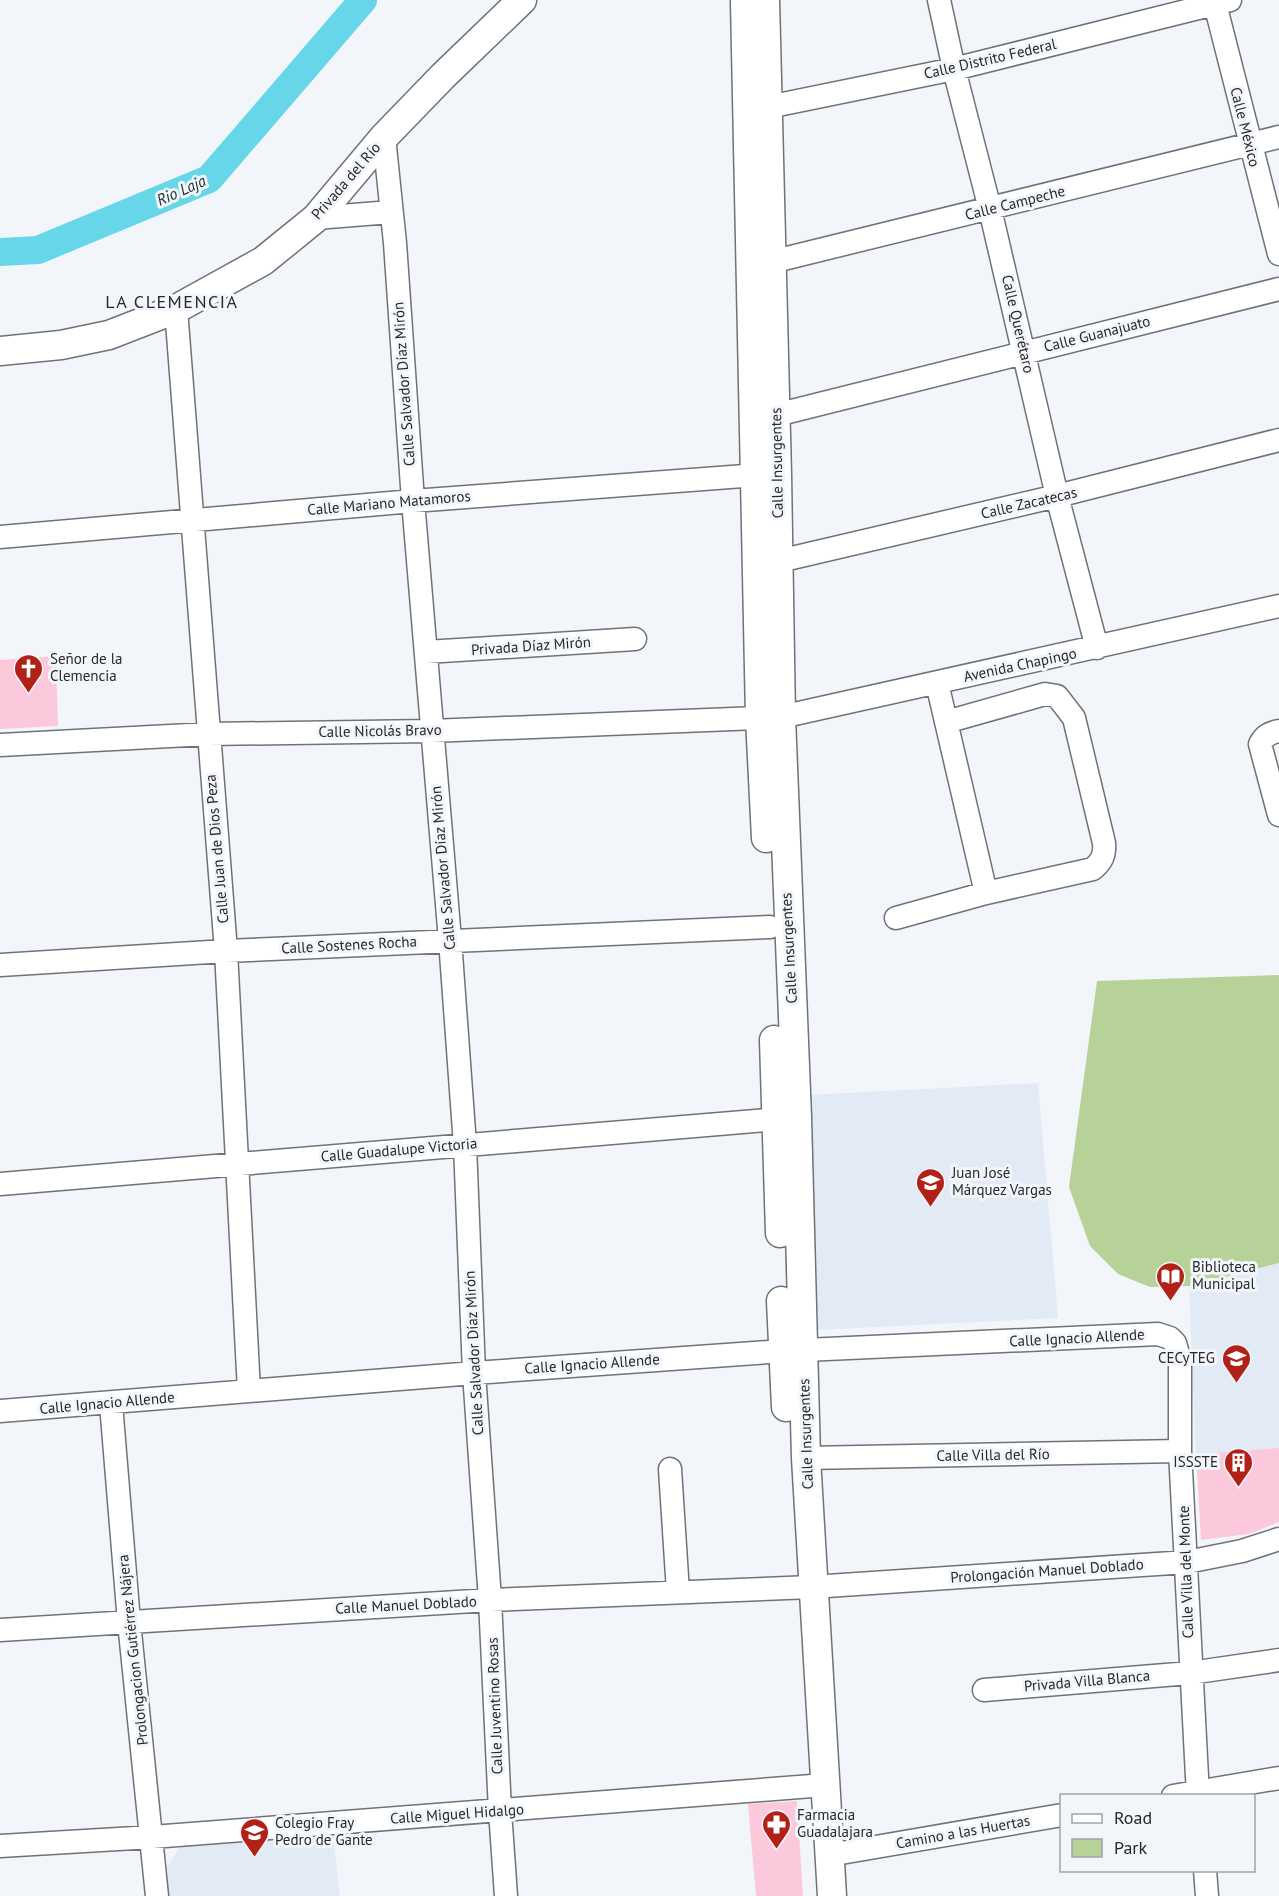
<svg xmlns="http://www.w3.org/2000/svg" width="1279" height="1896" font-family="'PT Sans',sans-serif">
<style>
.built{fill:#e2eaf5}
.green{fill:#b6d298}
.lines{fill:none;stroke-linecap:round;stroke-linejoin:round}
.river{stroke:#66d6e8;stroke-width:28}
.building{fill:#fbc8dc}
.minor-casing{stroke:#6f7276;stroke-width:25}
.major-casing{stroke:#6f7276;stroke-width:31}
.minor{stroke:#fff;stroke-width:22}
.major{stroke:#fff;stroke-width:28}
.labels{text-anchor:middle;stroke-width:6;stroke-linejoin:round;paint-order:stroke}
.street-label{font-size:15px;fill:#27282a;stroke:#f2f6fa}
.poi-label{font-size:15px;fill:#27282a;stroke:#f2f6fa;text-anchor:start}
.water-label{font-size:16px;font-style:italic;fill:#1c3134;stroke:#f2f6fa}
.quarter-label{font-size:18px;letter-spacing:1.5px;fill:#27282a;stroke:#f2f6fa}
</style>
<rect width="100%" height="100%" fill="#f2f6fa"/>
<!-- built -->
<path class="built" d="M1038 1083 1058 1318 818 1330 810 1095Z
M1279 1263V1448L1196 1454 1189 1286Z
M332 1826 340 1896H169L167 1867 180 1847 197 1839Z"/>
<!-- green -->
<path class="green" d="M1279 975V1263L1189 1286 1150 1287 1118 1274 1090 1246 1069 1187 1097 981Z"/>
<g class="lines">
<!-- river -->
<path class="river" d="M0 252 38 250 209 179 363 0"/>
</g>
<!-- building -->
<path class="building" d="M56 656 58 726 0 729V660Z
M1279 1448V1522L1249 1534 1201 1540 1196 1454Z
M797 1801 803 1896H756L748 1804Z"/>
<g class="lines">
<defs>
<path id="minor" d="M939 0 954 69 990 209 1057 496 1097 648
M1214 0 1279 254
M753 110 954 69 1230 0
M384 137 395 243 413 501 450 940 465 1145 474 1373 490 1600 500 1811 506 1896
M316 218 391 212
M755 264 771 262 1279 137
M176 309 226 951 249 1391
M776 415 1279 289
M0 537 413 501 770 474
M779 561 1057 496 1279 440
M426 652 635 639
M937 683 986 893
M1279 731C1270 733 1265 735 1260 744L1279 815
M0 745 208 734 431 731 781 717 1279 606
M896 918 986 893 1093 869C1102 861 1105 855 1104 843L1074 718 1057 696 1045 694 946 722
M0 965 226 951 770 927
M0 1184 791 1118
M111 1404 129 1622 157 1896
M0 1411 474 1373 783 1351 1158 1334 1170 1338 1175 1343 1180 1361V1451L1198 1796
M806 1458 1180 1451
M670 1469 678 1592
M0 1630 490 1600 812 1587 1187 1562 1242 1551 1279 1539
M984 1690 1190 1673 1279 1660
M1173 1796 1279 1778
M0 1846 152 1837 825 1785
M829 1855 1062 1815
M1205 1870 1207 1896"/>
<path id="major" d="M765 0 777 474 781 717 797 1117 806 1458 832 1896
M745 2 760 718 766 838
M0 351 61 345 109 335 176 309 263 261 316 218 384 137 443 76 522 0
M774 1040 780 1233
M781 1301 786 1407"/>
</defs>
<!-- minor casing -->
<use href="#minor" class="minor-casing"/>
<!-- major casing -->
<use href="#major" class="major-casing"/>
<!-- minor -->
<use href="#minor" class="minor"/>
<!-- major -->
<use href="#major" class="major"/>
</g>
<!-- icons -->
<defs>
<symbol id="church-pin" viewBox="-11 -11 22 30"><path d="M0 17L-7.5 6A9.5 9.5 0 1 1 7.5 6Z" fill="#b12118" stroke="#f2f6fa"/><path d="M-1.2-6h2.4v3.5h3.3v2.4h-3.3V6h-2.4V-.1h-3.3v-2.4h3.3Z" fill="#fff"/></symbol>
<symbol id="school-pin" viewBox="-11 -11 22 30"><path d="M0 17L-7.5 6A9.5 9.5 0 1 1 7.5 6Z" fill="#b12118" stroke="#f2f6fa"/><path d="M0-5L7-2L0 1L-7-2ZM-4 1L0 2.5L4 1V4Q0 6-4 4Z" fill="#fff"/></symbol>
<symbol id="library-pin" viewBox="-11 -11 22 30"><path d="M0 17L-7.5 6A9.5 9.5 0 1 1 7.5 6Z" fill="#b12118" stroke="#f2f6fa"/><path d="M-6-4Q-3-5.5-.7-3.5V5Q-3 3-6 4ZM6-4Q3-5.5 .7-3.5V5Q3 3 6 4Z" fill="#fff"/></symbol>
<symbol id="building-pin" viewBox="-11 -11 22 30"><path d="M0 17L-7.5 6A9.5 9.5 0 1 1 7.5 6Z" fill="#b12118" stroke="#f2f6fa"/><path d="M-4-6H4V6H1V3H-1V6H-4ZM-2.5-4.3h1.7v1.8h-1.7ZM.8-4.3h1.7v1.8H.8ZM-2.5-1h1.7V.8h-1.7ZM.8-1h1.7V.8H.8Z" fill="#fff"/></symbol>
<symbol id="pharmacy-pin" viewBox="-11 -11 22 30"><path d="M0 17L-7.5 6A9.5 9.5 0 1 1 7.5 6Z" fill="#b12118" stroke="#f2f6fa"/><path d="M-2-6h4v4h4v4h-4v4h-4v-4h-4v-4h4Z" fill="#fff"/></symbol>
</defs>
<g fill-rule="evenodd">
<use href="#church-pin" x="12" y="652" width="33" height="45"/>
<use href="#school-pin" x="914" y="1166" width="33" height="45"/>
<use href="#library-pin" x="1154" y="1260" width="33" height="45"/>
<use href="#school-pin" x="1220" y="1342" width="33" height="45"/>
<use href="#building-pin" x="1222" y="1446" width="33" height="45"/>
<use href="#pharmacy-pin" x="760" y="1808" width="33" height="45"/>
<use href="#school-pin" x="238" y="1816" width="33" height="45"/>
</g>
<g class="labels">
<!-- street labels -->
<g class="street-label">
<text transform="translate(990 59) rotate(-13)" y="5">Calle Distrito Federal</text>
<text transform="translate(1245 127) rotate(76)" y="5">Calle México</text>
<text transform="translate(346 181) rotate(-49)" y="5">Privada del Río</text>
<text transform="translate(1015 203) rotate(-14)" y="5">Calle Campeche</text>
<text transform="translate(1018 324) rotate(77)" y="5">Calle Querétaro</text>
<text transform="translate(1097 334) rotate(-14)" y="5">Calle Guanajuato</text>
<text transform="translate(404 384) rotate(-94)" y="5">Calle Salvador Díaz Mirón</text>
<text transform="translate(777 463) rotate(-91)" y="5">Calle Insurgentes</text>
<text transform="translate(389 503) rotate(-5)" y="5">Calle Mariano Matamoros</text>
<text transform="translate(1029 503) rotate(-13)" y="5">Calle Zacatecas</text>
<text transform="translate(531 646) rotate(-4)" y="5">Privada Díaz Mirón</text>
<text transform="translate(1020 665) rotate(-12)" y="5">Avenida Chapingo</text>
<text transform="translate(380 731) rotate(-1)" y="5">Calle Nicolás Bravo</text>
<text transform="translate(217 849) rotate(-95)" y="5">Calle Juan de Dios Peza</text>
<text transform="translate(443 868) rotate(-95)" y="5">Calle Salvador Díaz Mirón</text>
<text transform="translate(349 945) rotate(-3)" y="5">Calle Sostenes Rocha</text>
<text transform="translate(789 948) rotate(-93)" y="5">Calle Insurgentes</text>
<text transform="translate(399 1150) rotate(-5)" y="5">Calle Guadalupe Victoria</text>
<text transform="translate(1077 1338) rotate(-3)" y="5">Calle Ignacio Allende</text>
<text transform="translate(474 1353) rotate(-93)" y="5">Calle Salvador Díaz Mirón</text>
<text transform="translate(592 1364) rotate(-4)" y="5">Calle Ignacio Allende</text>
<text transform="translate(107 1403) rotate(-5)" y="5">Calle Ignacio Allende</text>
<text transform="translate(806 1434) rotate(-92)" y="5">Calle Insurgentes</text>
<text transform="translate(993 1455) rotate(-1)" y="5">Calle Villa del Río</text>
<text transform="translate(1047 1571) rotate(-4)" y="5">Prolongación Manuel Doblado</text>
<text transform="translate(1186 1572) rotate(-92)" y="5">Calle Villa del Monte</text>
<text transform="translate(406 1605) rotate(-3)" y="5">Calle Manuel Doblado</text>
<text transform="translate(133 1650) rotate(-96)" y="5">Prolongacion Gutiérrez Nájera</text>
<text transform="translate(1087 1681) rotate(-5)" y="5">Privada Villa Blanca</text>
<text transform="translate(495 1706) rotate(-92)" y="5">Calle Juventino Rosas</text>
<text transform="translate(457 1814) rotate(-4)" y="5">Calle Miguel Hidalgo</text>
<text transform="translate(963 1832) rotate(-10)" y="5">Camino a las Huertas</text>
</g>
<!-- poi labels -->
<g class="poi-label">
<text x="50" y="664">Señor de la<tspan x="50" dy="17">Clemencia</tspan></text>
<text x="952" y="1178">Juan José<tspan x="952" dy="17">Márquez Vargas</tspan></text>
<text x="1192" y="1272">Biblioteca<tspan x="1192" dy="17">Municipal</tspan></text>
<text x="1215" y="1363" text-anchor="end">CECyTEG</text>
<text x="1218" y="1467" text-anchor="end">ISSSTE</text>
<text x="797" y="1820">Farmacia<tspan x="797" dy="17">Guadalajara</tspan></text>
<text x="275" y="1828">Colegio Fray<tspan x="275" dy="17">Pedro de Gante</tspan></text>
</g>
<!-- water labels -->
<g class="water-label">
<text transform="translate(181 190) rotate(-24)" y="6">Rio Laja</text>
</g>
<!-- quarter labels -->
<g class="quarter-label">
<text x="172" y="308">LA CLEMENCIA</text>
</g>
</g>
<!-- legend -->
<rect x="1060" y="1794" width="195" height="78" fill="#f2f6fa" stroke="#a1a4a7" stroke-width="1.5"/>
<rect x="1072" y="1814" width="30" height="9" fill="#ffffff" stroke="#a1a4a7" stroke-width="1.5"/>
<text x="1114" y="1824" font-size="18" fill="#27282a">Road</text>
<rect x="1072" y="1839" width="30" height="18" fill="#b6d298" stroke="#a1a4a7" stroke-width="1.5"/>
<text x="1114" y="1854" font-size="18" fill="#27282a">Park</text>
</svg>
